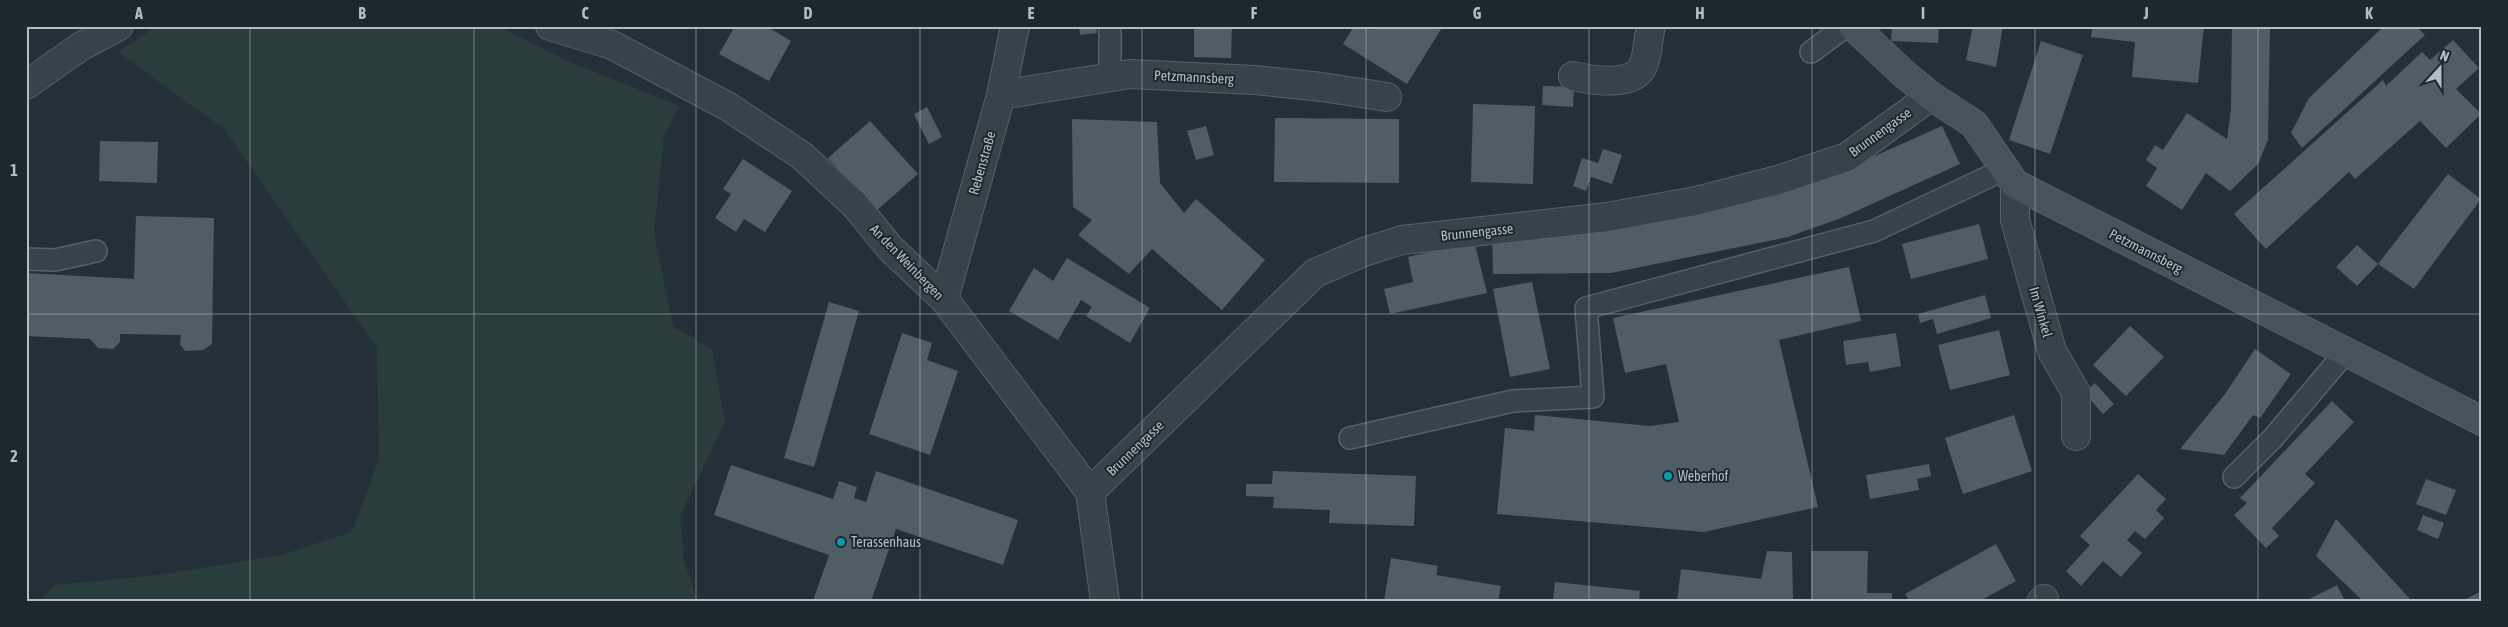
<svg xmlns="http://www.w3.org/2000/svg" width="2508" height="627" font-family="'Asap Condensed',sans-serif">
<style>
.green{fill:#293e3c}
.building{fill:#4f5d67}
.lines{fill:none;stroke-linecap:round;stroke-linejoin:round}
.lane-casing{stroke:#566068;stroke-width:24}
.street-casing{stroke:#566068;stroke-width:30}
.secondary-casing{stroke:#566068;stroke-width:30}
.lane{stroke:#38424a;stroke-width:21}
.street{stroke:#38424a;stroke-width:28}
.secondary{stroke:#46525c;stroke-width:28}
.grid{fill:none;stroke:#b3bdc5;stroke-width:1;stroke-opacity:0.55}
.culture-dot{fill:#0f9aa8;stroke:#1d272e;stroke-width:2}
.labels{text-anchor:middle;stroke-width:4;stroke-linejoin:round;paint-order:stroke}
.street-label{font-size:14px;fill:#b3bdc5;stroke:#1d272e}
.poi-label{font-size:14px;fill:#b3bdc5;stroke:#1d272e;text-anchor:start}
.neatline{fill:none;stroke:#b3bdc5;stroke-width:2}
.grid-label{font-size:16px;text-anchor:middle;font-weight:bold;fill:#b3bdc5}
</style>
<rect width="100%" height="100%" fill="#243039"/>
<!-- green -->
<path class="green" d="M157 26H498L570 62 680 106 664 136 654 232 673 327 712 349 725 422 680 516 684 561 698 601H41L54 585 151 576 281 555 352 532 379 459 377 348 224 129 118 52Z"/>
<!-- building -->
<path class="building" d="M735 26H766L791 41 769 81 719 54Z
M1079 26H1096L1097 33 1080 35Z
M1194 26H1232L1231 58 1194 57Z
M1354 26H1368L1374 30 1377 26H1443L1407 84 1343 44Z
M1892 26H1939L1938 43 1891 41Z
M1973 26H2003L1996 67 1966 60Z
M2093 26H2204L2198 83 2132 77 2135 42 2091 37Z
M2232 26H2270L2268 140 2258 164 2230 191 2206 173 2182 210 2146 186 2157 168 2146 160 2155 145 2163 150 2187 113 2227 139 2231 110Z
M2384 26H2416L2425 35 2302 148 2291 133 2309 98Z
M2453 40 2479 68 2456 89 2481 114 2446 148 2420 121 2355 179 2349 172 2266 249 2234 214 2383 80 2386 86 2422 52 2430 60Z
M2041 41 2083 55 2050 154 2009 140Z
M1543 86 1574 87 1573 107 1542 105Z
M1473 104 1535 106 1533 184 1471 182Z
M927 107 942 137 929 144 914 114Z
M1275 118 1399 119V183L1274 182Z
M1072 119 1157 122 1160 183 1184 213 1196 199 1265 260 1222 310 1152 249 1129 274 1078 235 1092 220 1073 207Z
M870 121 918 174 876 211 828 158Z
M1206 126 1214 155 1196 160 1187 131Z
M1942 126 1960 164 1841 218 1788 237 1611 273 1493 274 1492 232 1606 231 1776 196 1823 179Z
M100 141 158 142 157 183 99 181Z
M1603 149 1622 155 1612 184 1591 177 1586 191 1573 186 1582 158 1598 163Z
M743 159 792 191 765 232 744 219 736 232 715 218 731 194 723 189Z
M2448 174 2481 199 2414 289 2378 264Z
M136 216 214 218 212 344 203 350 185 351 180 344 181 335 120 334V342L113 349 98 348 90 339 26 336V273L134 279Z
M1979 224 1988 259 1911 279 1902 244Z
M1474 241 1487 293 1390 314 1384 289 1413 282 1408 257Z
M2357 245 2378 264 2357 286 2336 267Z
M1067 258 1150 308 1130 343 1086 316 1092 307 1081 300 1058 340 1009 311 1034 268 1053 281Z
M1849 267 1861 321 1779 340 1818 507 1704 532 1497 514 1505 428 1534 431 1535 415 1650 426 1679 422 1666 364 1625 373 1613 318Z
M1532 282 1550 369 1510 377 1493 289Z
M1985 295 1991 318 1937 334 1933 319 1920 323 1918 314Z
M829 302 859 311 814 467 784 458Z
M2130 326 2164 357 2126 396 2093 365Z
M1999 330 2010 375 1950 390 1938 345Z
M902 333 932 343 927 360 958 371 930 455 869 434Z
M1896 333 1901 366 1870 372 1868 362 1846 365 1843 341Z
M2255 349 2291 374 2260 418 2253 415 2224 455 2180 449 2225 394Z
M2095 383 2114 404 2103 414 2084 392Z
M2332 401 2354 422 2305 474 2315 483 2272 528 2279 536 2266 548 2234 515 2247 503 2240 498Z
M2014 415 2032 471 1963 494 1945 438Z
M1929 464 1931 476 1917 479 1919 490 1870 499 1866 475Z
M731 465 833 499 839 481 857 487 854 498 866 502 876 471 1018 520 1003 565 896 529 871 601H813L829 555 714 515Z
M1273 471 1416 476 1414 526 1329 523 1330 510 1273 508 1274 497 1246 496V484H1272Z
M2138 474 2166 499 2156 510 2164 518 2145 539 2135 531 2127 540 2142 553 2121 577 2103 561 2081 586 2066 571 2090 545 2080 536Z
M2426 479 2456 490 2446 515 2416 504Z
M2423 515 2444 523 2438 539 2417 530Z
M2336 519 2412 601H2363L2316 556Z
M1996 544 2016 581 1980 601H1910L1905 594Z
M1767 551 1792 552 1793 601H1677L1681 569 1761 579Z
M1811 551H1868L1867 593H1892V601H1811Z
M1391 558 1438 566 1436 575 1501 586 1498 601H1384Z
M1555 582 1640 591 1639 601H1553Z
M2337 585 2345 601H2305Z
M2482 591V601H2462Z"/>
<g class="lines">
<defs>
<path id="lane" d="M1110 26V77
M1811 52 1846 26
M26 259 55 260 96 251
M1350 438 1513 401 1593 397 1586 308 1874 231 2005 169
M2234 477 2273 438 2345 353"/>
<path id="street" d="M550 26 612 45 727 106 801 155 855 205 890 248 944 299 1090 492 1105 601
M1573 76C1590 80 1631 87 1642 68 1648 57 1648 38 1651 26
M26 85 80 47 119 26
M1001 95 1130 74 1255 80 1322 87 1387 97
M2015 184V220L2052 351 2076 393V436
M944 299 1001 95 1015 26
M1090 492 1315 273 1364 252 1402 240 1607 217 1696 201 1781 179 1847 157 1931 96
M2042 601 2044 599"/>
<path id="secondary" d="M1853 26 1903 73 1931 96 1974 124 2015 184 2482 421"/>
</defs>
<!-- lane casing -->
<use href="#lane" class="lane-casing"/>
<!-- street casing -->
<use href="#street" class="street-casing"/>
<!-- secondary casing -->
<use href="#secondary" class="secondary-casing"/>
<!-- lane -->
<use href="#lane" class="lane"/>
<!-- street -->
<use href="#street" class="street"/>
<!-- secondary -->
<use href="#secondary" class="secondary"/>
</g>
<!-- grid -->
<path class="grid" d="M250 26V601M474 26V601M696 26V601M920 26V601M1142 26V601M1366 26V601M1589 26V601M1812 26V601M2035 26V601M2258 26V601M26 314H2482"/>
<!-- markers -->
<g class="culture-dot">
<circle cx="1668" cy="476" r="5"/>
<circle cx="841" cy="542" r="5"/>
</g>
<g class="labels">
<!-- street labels -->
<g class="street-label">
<text transform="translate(1194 77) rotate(3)" y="5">Petzmannsberg</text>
<text transform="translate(1880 132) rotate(-36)" y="5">Brunnengasse</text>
<text transform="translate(982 163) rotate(-74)" y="5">Rebenstraße</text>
<text transform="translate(1477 232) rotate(-6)" y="5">Brunnengasse</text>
<text transform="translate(2146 251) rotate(27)" y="5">Petzmannsberg</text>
<text transform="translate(907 262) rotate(46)" y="5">An den Weinbergen</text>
<text transform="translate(2041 312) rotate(74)" y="5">Im Winkel</text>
<text transform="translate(1135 448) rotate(-44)" y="5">Brunnengasse</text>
</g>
<!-- poi labels -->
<g class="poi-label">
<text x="1678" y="481">Weberhof</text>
<text x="851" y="547">Terassenhaus</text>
</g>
</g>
<!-- border -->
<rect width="2508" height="627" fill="none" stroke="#1d272e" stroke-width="55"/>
<!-- north arrow -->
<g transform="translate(2440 68) rotate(21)" stroke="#1d272e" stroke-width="4" paint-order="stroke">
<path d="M0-4L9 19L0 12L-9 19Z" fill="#b3bdc5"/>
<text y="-8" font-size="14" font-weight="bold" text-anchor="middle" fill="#b3bdc5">N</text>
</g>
<rect x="28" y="28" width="2452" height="572" class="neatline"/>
<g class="grid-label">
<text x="139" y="19">A</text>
<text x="362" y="19">B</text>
<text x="585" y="19">C</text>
<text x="808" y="19">D</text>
<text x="1031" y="19">E</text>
<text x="1254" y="19">F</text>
<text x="1477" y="19">G</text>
<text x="1700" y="19">H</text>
<text x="1923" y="19">I</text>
<text x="2146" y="19">J</text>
<text x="2369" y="19">K</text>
<text x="14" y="176">1</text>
<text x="14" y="462">2</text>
</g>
</svg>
